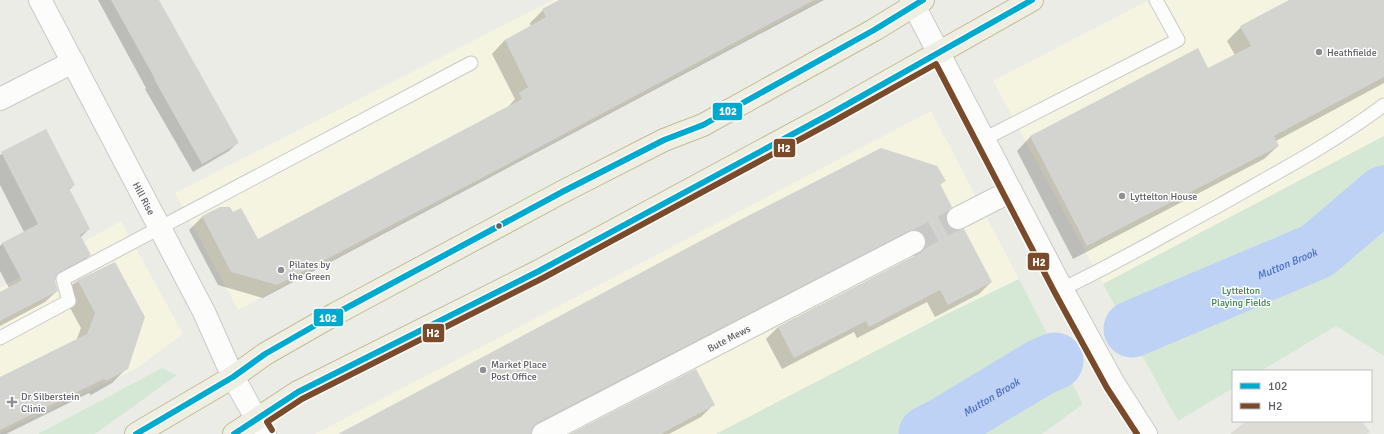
<svg xmlns="http://www.w3.org/2000/svg" width="1384" height="434" font-family="Signika,sans-serif">
<style>
.commercial{fill:#f5f4e1}
.education{fill:#dcdcd5}
.green{fill:#d5e8d6}
.shadow{fill:#0003}
.lines{fill:none;stroke-linecap:round;stroke-linejoin:round}
.river{stroke:#bdd2f4;stroke-width:57}
.building{fill:#d3d3d0}
.street-tunnel{stroke:#c8c9c6;stroke-width:22;stroke-dasharray:22 11;stroke-linecap:butt}
.lane-casing{stroke:#c9c9c7;stroke-width:15}
.street-casing{stroke:#c9c9c7;stroke-width:24}
.secondary-casing{stroke:#c9c9c8;stroke-width:24}
.highway-casing{stroke:#c2bd96;stroke-width:24}
.lane{stroke:#fcfcfb;stroke-width:13}
.street{stroke:#fcfcfb;stroke-width:22}
.secondary{stroke:#fcfcfb;stroke-width:22}
.highway{stroke:#efeee2;stroke-width:22}
.bus-1-casing{stroke:#fff;stroke-width:9}
.bus-2-casing{stroke:#fff;stroke-width:9}
.bus-1{stroke:#00a9ce;stroke-width:6}
.bus-2{stroke:#7a4b2a;stroke-width:6}
.poi-dot{fill:#8f9092;stroke:#fff;stroke-width:1.5}
.bus-dot{fill:#5d5f64;stroke:#fff;stroke-width:1.5}
.labels{text-anchor:middle;stroke-width:3;stroke-linejoin:round;paint-order:stroke}
.poi-label{font-size:10px;fill:#5d5f64;stroke:#fff;text-anchor:start}
.street-label{font-size:10px;fill:#5d5f64;stroke:#fff}
.park-label{font-size:10px;fill:#3b854d;stroke:#fff}
.water-label{font-size:11px;font-style:italic;fill:#4c6dbd;stroke:#fff}
.line-badge{stroke:#fff;stroke-width:1.5}
.badge-label{font-size:11px;text-anchor:middle;font-weight:bold;fill:#fff}
</style>
<rect width="100%" height="100%" fill="#ecece7"/>
<!-- commercial -->
<path class="commercial" d="M553 0H821L238 310 175 193Z
M1149 0H1384V136L1103 284 993 81Z
M931 111 1019 279 951 312 716 434H315Z
M121 221 183 334 134 370 0 433V288Z"/>
<!-- education -->
<path class="education" d="M1246 421H1362L1370 432 1367 434H1230Z"/>
<!-- green -->
<path class="green" d="M1384 136V356L1336 326 1261 371H1233V388L1178 421 1103 284Z
M1019 279 1083 404 1042 434H716L951 312Z
M162 368 177 375 95 434H38Z"/>
<!-- shadow -->
<path class="shadow" d="M98 0H158L238 142 229 151 193 172 145 89 146 88Z
M562 0H824L263 298 218 285 189 230 202 217 220 208 257 241 507 108 515 99 492 54 505 40 531 26 530 23 543 10Z
M1291 0H1384V83L1276 141 1278 146 1264 159 1073 259 1017 151 1030 137 1197 49 1208 70 1235 55 1227 41 1241 27Z
M46 130 74 185 69 190 89 229 81 237 90 255 78 266 54 280 57 291 45 302 0 326V293L9 288 0 271V246L3 243 24 232 0 185V155Z
M944 181 940 185 946 211 945 217 946 224 991 282 979 294 935 317 927 302 857 338 854 332 782 369 766 339 778 327 914 257 913 248 896 242 530 432V434H349Z
M99 270 127 368 112 383 91 395 89 393 6 434H0V378L76 341 81 328 63 295 73 284Z
M713 405 701 417 669 434H572Z"/>
<g class="lines">
<!-- river -->
<g class="river">
<path id="s1" d="M1132 329 1317 251 1384 194"/>
<path id="s2" d="M927 434 943 426 1041 367 1055 361"/>
</g>
</g>
<!-- building -->
<path class="building" d="M111 0H159L239 143 202 164 154 79H155Z
M559 0H814L497 170 277 285 231 272 202 216 220 207H230L233 212 241 208 258 239 522 99 519 93 528 87 505 40 546 17 542 9Z
M1289 0H1384V77L1274 136 1279 146 1087 246 1030 136 1198 48 1208 68 1251 46 1240 26Z
M46 129 75 185 69 188 90 229 80 235 91 255 57 274 55 281 58 291 0 321V292L22 280 2 243 38 224 1 152Z
M881 148 937 166 946 181 940 184 952 207 947 212 946 217 947 223 952 229 958 230 964 229 992 282 948 305 940 290 869 327 866 321 794 358 778 327 920 253 925 248 926 243 925 236 920 231 915 230 909 231 537 423 532 428 531 434H338L738 221Z
M115 262 145 317 128 369 106 381 104 379 0 430V377L87 334 95 313 78 281 72 283Z
M696 369 715 405 661 434H570Z"/>
<g class="lines">
<!-- street-tunnel -->
<path class="street-tunnel" d="M914 242 958 218"/>
<defs>
<path id="lane" d="M984 139 1178 40 1156 0
M1062 289C1115 264 1166 234 1218 206 1274 174 1332 144 1384 105
M0 338 69 301 63 279 471 63"/>
<g id="street">
<path id="s3" d="M40 0 204 312 233 377 265 434"/>
<path d="M0 99 73 62"/>
<path d="M958 218 1011 191"/>
<path id="s4" d="M543 434 914 242"/>
</g>
<path id="secondary" d="M911 0 1062 289 1114 384 1146 434"/>
<path id="highway" d="M136 434 233 377 265 354 335 314 564 191 664 140 703 125 874 30 923 0
M234 434 298 392 539 271 830 114 1032 0"/>
</defs>
<!-- lane casing -->
<use href="#lane" class="lane-casing"/>
<!-- street casing -->
<use href="#street" class="street-casing"/>
<!-- secondary casing -->
<use href="#secondary" class="secondary-casing"/>
<!-- highway casing -->
<use href="#highway" class="highway-casing"/>
<!-- lane -->
<use href="#lane" class="lane"/>
<!-- street -->
<use href="#street" class="street"/>
<!-- secondary -->
<use href="#secondary" class="secondary"/>
<!-- highway -->
<use href="#highway" class="highway"/>
<defs>
<path id="bus-1" d="M136 434 233 377 265 354 335 314 564 191 664 140 703 125 874 30 923 0
M234 434 298 392 539 271 830 114 1032 0"/>
<path id="bus-2" d="M272 430 267 422 302 399 543 278 834 121 936 64 1055 293 1107 388 1137 434"/>
</defs>
<!-- bus-1 casing -->
<use href="#bus-1" class="bus-1-casing"/>
<!-- bus-2 casing -->
<use href="#bus-2" class="bus-2-casing"/>
<!-- bus-1 -->
<use href="#bus-1" class="bus-1"/>
<!-- bus-2 -->
<use href="#bus-2" class="bus-2"/>
</g>
<!-- markers -->
<g class="poi-dot">
<circle cx="1319" cy="52" r="4"/>
<circle cx="1122" cy="196" r="4"/>
<circle cx="281" cy="270" r="4"/>
<circle cx="483" cy="370" r="4"/>
<path d="M10 396h4v4h4v4h-4v4h-4v-4h-4v-4h4z"/>
</g>
<circle class="bus-dot" cx="499" cy="226" r="3.5"/>
<g class="labels">
<!-- poi labels -->
<g class="poi-label">
<text x="1327" y="56">Heathfielde</text>
<text x="1130" y="200">Lyttelton House</text>
<text x="289" y="268">Pilates by<tspan x="289" dy="12">the Green</tspan></text>
<text x="491" y="368">Market Place<tspan x="491" dy="12">Post Office</tspan></text>
<text x="21" y="400">Dr Silberstein<tspan x="21" dy="12">Clinic</tspan></text>
</g>
<!-- street labels -->
<g class="street-label">
<text dy="4" stroke="none"><textPath href="#s3" startOffset="224">Hill Rise</textPath></text>
<text dy="4" stroke="none"><textPath href="#s4" startOffset="209">Bute Mews</textPath></text>
</g>
<!-- park labels -->
<g class="park-label">
<text x="1241" y="294">Lyttelton<tspan x="1241" dy="12">Playing Fields</tspan></text>
</g>
<!-- water labels -->
<g class="water-label">
<text dy="4" stroke="none"><textPath href="#s1" startOffset="168">Mutton Brook</textPath></text>
<text dy="4" stroke="none"><textPath href="#s2" startOffset="74">Mutton Brook</textPath></text>
</g>
</g>
<g class="line-badge">
<rect x="712" y="102" width="31" height="19" rx="4" fill="#00a9ce"/>
<rect x="773" y="138" width="23" height="20" rx="4" fill="#7a4b2a"/>
<rect x="1027" y="252" width="23" height="19" rx="4" fill="#7a4b2a"/>
<rect x="313" y="308" width="31" height="19" rx="4" fill="#00a9ce"/>
<rect x="422" y="323" width="23" height="20" rx="4" fill="#7a4b2a"/>
</g>
<g class="badge-label">
<text x="728" y="115">102</text>
<text x="784" y="152">H2</text>
<text x="1039" y="266">H2</text>
<text x="328" y="322">102</text>
<text x="433" y="337">H2</text>
</g>
<!-- legend -->
<rect x="1232" y="370" width="140" height="52" fill="#ffffff" stroke="#bebfc1"/>
<rect x="1240" y="383" width="20" height="6" fill="#00a9ce" stroke="#bebfc1"/>
<text x="1268" y="390" font-size="12" fill="#5d5f64">102</text>
<rect x="1240" y="403" width="20" height="6" fill="#7a4b2a" stroke="#bebfc1"/>
<text x="1268" y="410" font-size="12" fill="#5d5f64">H2</text>
</svg>
